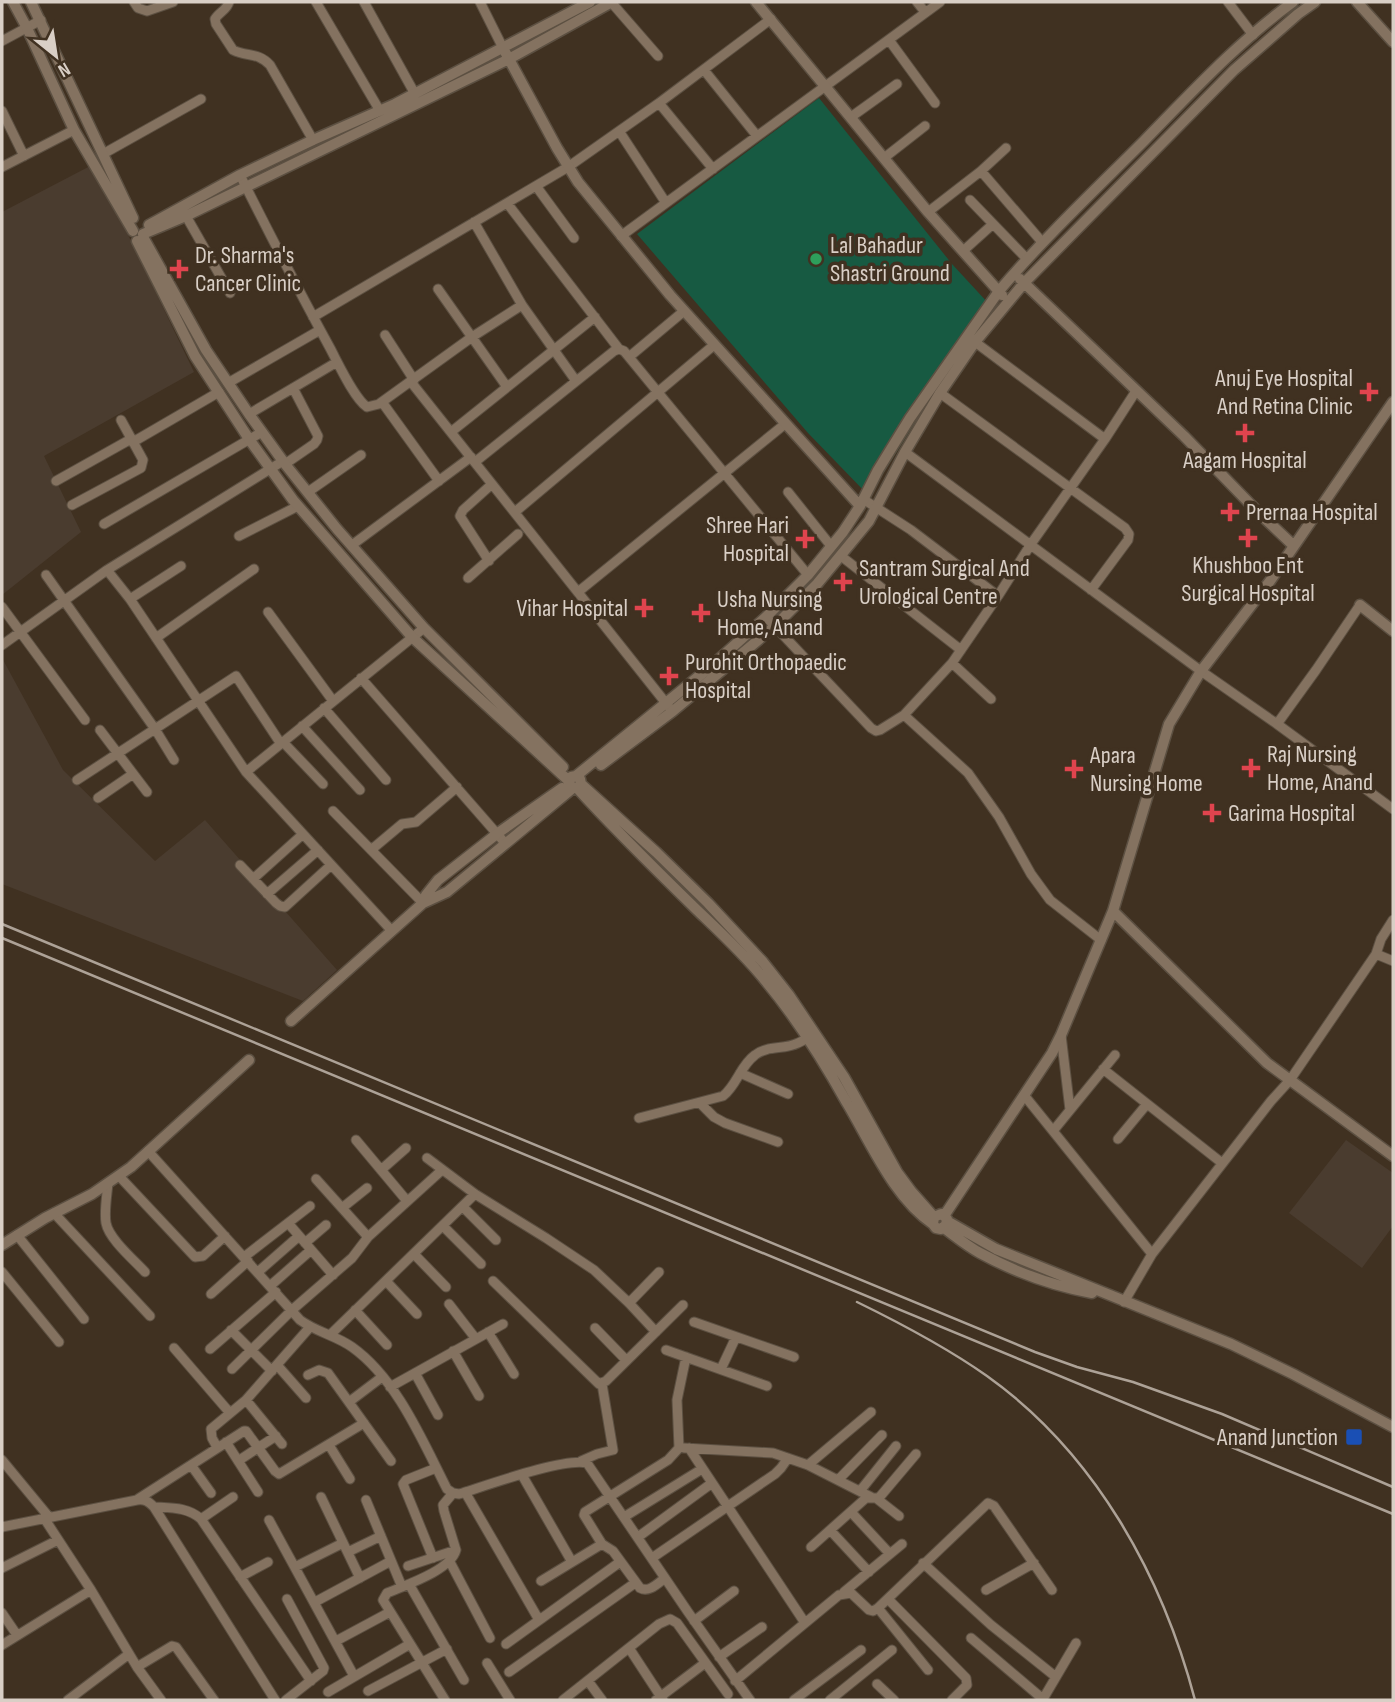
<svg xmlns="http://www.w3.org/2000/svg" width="1395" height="1702" font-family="'Sofia Sans Condensed',sans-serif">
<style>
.industrial{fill:#4a3c2f}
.green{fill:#175a42}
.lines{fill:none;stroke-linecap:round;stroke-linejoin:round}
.minor-casing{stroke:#5c5042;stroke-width:11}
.tertiary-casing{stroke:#5c5042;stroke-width:13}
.minor{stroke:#847260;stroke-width:9}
.tertiary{stroke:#847260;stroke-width:10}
.rail{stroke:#ada297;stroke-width:2.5}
.leisure-dot{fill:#2e9e5b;stroke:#403121;stroke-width:2.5}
.health-dot{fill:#e0444e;stroke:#403121;stroke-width:2.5}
.transit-dot{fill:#1a4fb4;stroke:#403121;stroke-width:2.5}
.labels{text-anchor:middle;stroke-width:7;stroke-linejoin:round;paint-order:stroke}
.poi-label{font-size:24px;fill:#d9cfc6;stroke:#403121;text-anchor:start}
</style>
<rect width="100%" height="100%" fill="#403121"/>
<!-- industrial -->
<path class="industrial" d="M94 164 194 372 44 456 81 532 2 595V212Z
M2 658 63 770 155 861 205 820 337 970 303 1001 2 884Z
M1346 1140 1393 1173V1226L1362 1268 1289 1213Z"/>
<!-- green -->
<path class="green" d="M819 98 952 264 989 304 869 496 808 433 637 234Z"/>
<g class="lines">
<defs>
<path id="minor" d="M134 2 138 8 147 11 173 2
M229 2C227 10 219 12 215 19L216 24 233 50C247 57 258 52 270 65L313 140
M316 2 380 111
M364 2 415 94
M480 2 503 48
M611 2 658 56
M917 2 925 12
M1228 2 1253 35
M889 40 935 103
M2 41 41 20
M704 70 757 136
M659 103 713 169
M2 111 24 156
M851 117 897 84
M619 131 666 203
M103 154 201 99
M884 158 925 126
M2 167 74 130
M981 171 1042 242
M240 175C269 233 299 291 330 348 338 363 354 398 367 407L379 404 472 337 522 305 474 222
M536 186 574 238
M970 200 1027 259
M507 203 619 349
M928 212 981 171 1006 148
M186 216 230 293
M621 236 940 2
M963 251 993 224
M438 289 507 387
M522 305 576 381
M313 317 568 167 659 103 771 19
M385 335 414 380
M975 342 1105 439
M629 357 684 311
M411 382 669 707
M228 383 320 330
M940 393 1125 528 1129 534 1128 540 1091 590
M382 402 439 481
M249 414 337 362
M451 432 595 317
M133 442 219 392
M905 452 1201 671 1277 724 1393 809
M475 462 614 351 619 349 624 351 808 575
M285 464 314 444 317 440 318 436 293 388
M56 481 131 439
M308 492 361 455
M788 492 831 546
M863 499 911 530 998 596
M72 505 141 468 143 460 121 420
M515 512 714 345
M104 524 262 432
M239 536 298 506
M352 545 471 457
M841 556 961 650
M489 561 460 516 463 510 492 484
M107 570 130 599 246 772 392 931
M46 575 155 729 174 760
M468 578 518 534
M578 592 785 424
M130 599 181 566
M2 607 85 720
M268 612 333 701
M766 617 871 728 876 731 880 730 904 715 952 663 998 596 1031 544 1105 439 1136 391
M156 638 254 569
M2 645 107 570 283 461
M952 663 991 699
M361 678 505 843
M324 708 386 780
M904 715 968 773 999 817 1031 874 1050 900 1101 940
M1277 724 1316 670 1360 605
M302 726 360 790
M100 730 147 792
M283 742 323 784
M246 772 424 628
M77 780 236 676 281 744
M98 798 133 774
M333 811 423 903
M371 850 402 824 416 822 457 787
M240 865 276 903 280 906 285 907 331 865
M253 879 303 834
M267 894 318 850
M1376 954 1393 961
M1061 1035 1070 1110
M1103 1069 1222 1163
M740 1073 788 1094
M1024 1095 1152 1254
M700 1103 714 1117 725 1123 778 1142
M639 1118 723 1096C737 1085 740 1066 755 1055 768 1045 784 1050 798 1043 803 1041 808 1037 813 1034
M1053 1131 1115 1055
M1118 1139 1147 1104
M356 1140 407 1201
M148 1151 300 1320C316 1332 335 1335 352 1347 397 1379 423 1442 447 1489L453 1493 459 1494C485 1486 565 1457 587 1463L688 1612 750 1700
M427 1158 475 1194 546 1238 594 1270 629 1303 656 1332
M381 1170 406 1148
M119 1176 195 1257 203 1256 225 1236
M316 1179 368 1237
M108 1183C107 1195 104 1211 106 1223 109 1239 134 1260 145 1272
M463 1207 496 1240
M342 1208 367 1188
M54 1213 150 1316
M288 1223 333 1275
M443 1226 481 1264
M17 1235 84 1319
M305 1243 326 1225
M414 1254 446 1287
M244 1257 310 1206
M2 1272 59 1342
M258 1272 299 1236
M386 1281 417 1314
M493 1281 599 1384 606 1381 683 1305
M270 1286 311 1250
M211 1294 248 1261
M1124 1302 1152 1254 1271 1101 1290 1080 1376 954 1381 939 1393 920
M629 1303 659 1272
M449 1304 476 1339
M355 1310 387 1345
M694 1322 794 1357
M595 1328 626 1360
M231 1330 272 1371
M488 1332 514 1374
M330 1335 475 1194
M174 1348 230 1413
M210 1349 276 1292
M666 1350 767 1386
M453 1351 479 1396
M277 1365 306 1398
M232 1369 292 1310 352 1258 368 1237 442 1170
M721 1369 736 1337
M415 1373 438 1415
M308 1375 319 1370 328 1373 391 1461
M390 1387 503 1324
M246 1400 282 1444
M349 1402 382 1377
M226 1442 258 1492
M329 1445 350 1479
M217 1447 212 1438 211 1429 246 1400 310 1327
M684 1448 773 1453 808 1465 871 1497
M689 1448 805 1623
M2 1460 49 1517
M238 1461 276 1436
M581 1461 597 1454 613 1450 602 1384
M191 1465 211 1493
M808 1465 871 1412
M522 1475 572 1562
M838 1480 882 1435
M860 1491 896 1446
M465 1492 539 1620
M321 1497 360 1578
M138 1499 244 1431H246L275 1471 279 1474 364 1423
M878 1499 916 1454
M366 1500 402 1587
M154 1507C171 1508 188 1507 201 1519L311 1681
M851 1512 890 1554
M624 1517 702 1469
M44 1518 91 1590 137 1667 161 1700
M201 1519 233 1497
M269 1520 354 1676
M2 1527 137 1500C145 1499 148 1501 154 1507L275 1700
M830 1530 869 1572
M638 1537 712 1483
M811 1547 866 1498H876L899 1516
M348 1552 381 1536
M433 1558 403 1484 406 1480 436 1468
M652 1558 775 1474 781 1468 788 1458
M450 1562 490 1638
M923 1563 991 1625 1056 1677
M408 1566 456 1550
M295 1567 343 1543
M2 1568 58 1540
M240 1577 268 1562
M665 1578C658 1583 649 1593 640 1588L613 1551 602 1544 584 1515 585 1512 668 1460 679 1448 677 1400 686 1357
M541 1581 602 1544
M409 1584 464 1680
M986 1590 1034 1563
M844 1592 902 1544
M888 1599 966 1678 967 1685 952 1700
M315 1602 391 1561
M878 1608 928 1670
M2 1613 17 1635
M694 1621 734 1591
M971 1638 1044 1700
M336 1641 390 1612
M506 1644 620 1562
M2 1645 91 1590
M629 1648 663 1700
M719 1657 762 1627
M487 1663 510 1700
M137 1667 172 1646 176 1647 214 1700
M509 1672 635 1583
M588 1681 602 1700
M735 1681 839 1595 851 1593 869 1610 873 1611 878 1608 988 1503 994 1506 1052 1590
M877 1684 894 1700
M368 1691 447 1649
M328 1692 410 1644
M1043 1699 1076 1643
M68 1700 129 1654
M286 1700 323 1671 324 1668 287 1599
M445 1700 383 1600 387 1593C406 1585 451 1570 456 1550L444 1511 443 1505 453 1493
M563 1700 659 1624 670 1619 677 1623 728 1694
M656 1700 705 1663
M794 1700 861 1650
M830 1700 892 1650"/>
<path id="tertiary" d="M13 2 27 28 74 130 133 231
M31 2 133 218
M756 2 928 212 1002 295
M1357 2 1393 42
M503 48 557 148 578 182 670 295 860 506
M149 225 240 175 313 140 395 104 590 2
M143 234 186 216 509 59 612 2
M143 237 206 350 249 414 285 464 337 529 424 628 563 767
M137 241 195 356 249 439 293 500 412 637 569 781
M1020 279 1184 436 1258 512 1294 546
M1360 605 1393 631
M601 765 673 711 775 626 817 584 869 521 905 452 940 393 975 342 1024 283 1234 70 1298 14 1315 2
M576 776 580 779 581 784 579 787 573 788 569 784 571 777 576 776 709 668 766 617 808 575 843 532 860 506 878 470 910 418 999 291C1044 238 1095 190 1144 141 1192 92 1238 42 1293 2
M581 784 656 852 708 903 763 962 789 995 844 1077 897 1172 911 1191 934 1217
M577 788C615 830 656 870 697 910 720 932 744 954 764 979 796 1017 823 1060 847 1103 871 1143 894 1198 933 1224
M423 903 426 895 438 880 498 833 562 788
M1113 911 1267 1063 1393 1156
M291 1021 423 903 447 892 573 788
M944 1216 941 1214 934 1217 933 1224 936 1228 941 1229 946 1225 947 1219 944 1216 1052 1053 1061 1035 1113 911 1169 724 1201 671 1270 581 1393 402
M947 1221 996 1249 1231 1344 1293 1374 1393 1427
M944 1228C955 1236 967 1246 980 1253 1015 1272 1053 1286 1092 1293
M2 1245 45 1218 92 1194 131 1167 249 1060"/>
</defs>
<!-- minor casing -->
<use href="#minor" class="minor-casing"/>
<!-- tertiary casing -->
<use href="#tertiary" class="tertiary-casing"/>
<!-- minor -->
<use href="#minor" class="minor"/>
<!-- tertiary -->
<use href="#tertiary" class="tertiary"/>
<!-- rail -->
<path class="rail" d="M2 924 1035 1352 1077 1367 1133 1382 1222 1414 1393 1487
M2 938 1393 1514
M857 1302C902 1324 946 1347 987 1376 1095 1453 1162 1575 1195 1700"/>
</g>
<!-- markers -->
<circle class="leisure-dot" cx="816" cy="259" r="7"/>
<g class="health-dot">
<path d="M175.5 258.5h7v7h7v7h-7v7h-7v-7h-7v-7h7z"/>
<path d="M1365.5 381.5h7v7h7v7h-7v7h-7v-7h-7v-7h7z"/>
<path d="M1241.5 422.5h7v7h7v7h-7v7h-7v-7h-7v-7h7z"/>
<path d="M1226.5 501.5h7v7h7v7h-7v7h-7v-7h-7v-7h7z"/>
<path d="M1244.5 527.5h7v7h7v7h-7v7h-7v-7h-7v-7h7z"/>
<path d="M801.5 528.5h7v7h7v7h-7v7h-7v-7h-7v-7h7z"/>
<path d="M839.5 571.5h7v7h7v7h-7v7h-7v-7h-7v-7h7z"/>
<path d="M640.5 597.5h7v7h7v7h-7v7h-7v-7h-7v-7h7z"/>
<path d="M697.5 602.5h7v7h7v7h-7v7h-7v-7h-7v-7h7z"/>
<path d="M665.5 665.5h7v7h7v7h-7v7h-7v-7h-7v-7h7z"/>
<path d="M1247.5 757.5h7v7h7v7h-7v7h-7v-7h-7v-7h7z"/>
<path d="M1070.5 758.5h7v7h7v7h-7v7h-7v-7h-7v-7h7z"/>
<path d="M1208.5 802.5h7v7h7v7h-7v7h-7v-7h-7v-7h7z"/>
</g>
<rect class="transit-dot" x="1345" y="1428" width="18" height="18" rx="3.5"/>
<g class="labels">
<!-- poi labels -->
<g class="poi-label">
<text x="830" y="253">Lal Bahadur<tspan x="830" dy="28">Shastri Ground</tspan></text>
<text x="195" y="263">Dr. Sharma's<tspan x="195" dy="28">Cancer Clinic</tspan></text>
<text x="1353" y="386" text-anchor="end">Anuj Eye Hospital<tspan x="1353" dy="28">And Retina Clinic</tspan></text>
<text x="1245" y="468" text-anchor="middle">Aagam Hospital</text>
<text x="1246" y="520">Prernaa Hospital</text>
<text x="789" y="533" text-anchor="end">Shree Hari<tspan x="789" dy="28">Hospital</tspan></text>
<text x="1248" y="573" text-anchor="middle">Khushboo Ent<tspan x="1248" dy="28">Surgical Hospital</tspan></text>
<text x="859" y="576">Santram Surgical And<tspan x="859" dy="28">Urological Centre</tspan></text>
<text x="717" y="607">Usha Nursing<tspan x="717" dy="28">Home, Anand</tspan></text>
<text x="628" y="616" text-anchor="end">Vihar Hospital</text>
<text x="685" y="670">Purohit Orthopaedic<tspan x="685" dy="28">Hospital</tspan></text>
<text x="1267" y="762">Raj Nursing<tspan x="1267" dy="28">Home, Anand</tspan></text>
<text x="1090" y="763">Apara<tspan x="1090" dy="28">Nursing Home</tspan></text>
<text x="1228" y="821">Garima Hospital</text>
<text x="1338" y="1445" text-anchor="end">Anand Junction</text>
</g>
</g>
<!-- border -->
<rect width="1395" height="1702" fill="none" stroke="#d9cfc6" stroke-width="7"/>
<!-- north arrow -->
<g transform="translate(56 56) rotate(150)" stroke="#403121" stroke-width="5" paint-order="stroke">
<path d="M0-5L12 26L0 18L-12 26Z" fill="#d9cfc6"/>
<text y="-10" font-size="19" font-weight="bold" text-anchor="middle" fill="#d9cfc6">N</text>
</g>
</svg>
